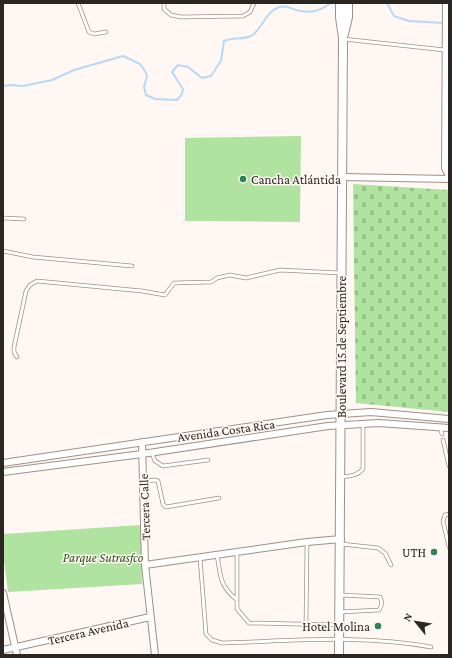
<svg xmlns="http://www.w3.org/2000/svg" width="452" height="658" font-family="'Crimson Pro',serif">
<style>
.green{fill:#afe39f}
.cemetery{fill:url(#cemetery-stones)}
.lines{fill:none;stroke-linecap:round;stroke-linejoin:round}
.stream{stroke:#bad8f5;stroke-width:2}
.service-casing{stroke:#9f9088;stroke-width:4.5}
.minor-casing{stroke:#9f9088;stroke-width:8}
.tertiary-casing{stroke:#9f9088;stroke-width:10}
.service{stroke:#fff;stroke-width:3}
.minor{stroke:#fff;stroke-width:6}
.tertiary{stroke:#fff;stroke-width:8}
.poi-dot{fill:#308356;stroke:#fef7f3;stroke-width:1.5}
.labels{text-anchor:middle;stroke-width:3;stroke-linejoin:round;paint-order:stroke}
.poi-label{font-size:13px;fill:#2c2622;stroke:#fef7f3;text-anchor:end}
.street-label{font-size:13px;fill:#2c2622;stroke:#fef7f3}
.park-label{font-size:13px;font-style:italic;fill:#2a521b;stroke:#fef7f3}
</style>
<defs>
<pattern id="cemetery-stones" width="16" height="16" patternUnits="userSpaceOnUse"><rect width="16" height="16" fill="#afe39f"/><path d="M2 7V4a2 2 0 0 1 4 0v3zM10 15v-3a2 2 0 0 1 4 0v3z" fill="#97c389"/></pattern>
</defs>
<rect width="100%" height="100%" fill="#fef7f3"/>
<!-- green -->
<path class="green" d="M301 136 300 222 185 221V138Z
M141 525 142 584 8 592 3 552V534Z"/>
<!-- cemetery -->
<path class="cemetery" d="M353 184 449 190V412L356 403Z"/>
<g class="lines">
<!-- stream -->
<path class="stream" d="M387 3 394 16 409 21 444 23
M3 86 11 85 23 86 52 80 74 70 123 56 140 64 145 71 147 76 144 87 146 95 155 99 177 100 182 94 183 89 172 72 178 65 188 67 202 78 211 76 221 61 224 41C233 37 243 40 251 36 263 29 264 13 279 7 286 5 290 8 296 10 310 14 320 11 331 3"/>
<defs>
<path id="service" d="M78 3 89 32 94 34 106 32
M164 3V9L171 15 181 17 243 16 250 12 254 3
M343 39 445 50
M3 218 24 219
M3 251 33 257 132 266
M17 357 14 352V347L26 291 30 285 37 281 142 291 165 295 174 283 211 282 217 278 230 275 246 278 280 270 340 273
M440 427 442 434
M443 440 449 466
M152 453 155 461 163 466 208 460
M341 477C350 476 357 476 363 469V424
M143 481 155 480 158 481 163 504 166 507 219 498
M449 514 445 515 443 521 449 547
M341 544 378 548 385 553 391 565
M237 552V609L249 623 338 625
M217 555C221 577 219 585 237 600
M200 558 206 634 212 640 222 643C291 641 362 634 431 647
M340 612 379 610C382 606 382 601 380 597L341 595
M306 623 307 542"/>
<path id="minor" d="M446 3 445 168 449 176
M342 177 449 179
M142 442 145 565 155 655
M3 463 327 415 371 412 449 419
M3 472 142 454 328 426 379 423 449 428
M145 565 307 542 341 539
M3 593 17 655
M3 650 150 617"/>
<path id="tertiary" d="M344 34 348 17V3
M339 655 343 38 340 17V3"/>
</defs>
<!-- service casing -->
<use href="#service" class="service-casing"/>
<!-- minor casing -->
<use href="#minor" class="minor-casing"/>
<!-- tertiary casing -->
<use href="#tertiary" class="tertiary-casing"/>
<!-- service -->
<use href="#service" class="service"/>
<!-- minor -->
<use href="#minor" class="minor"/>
<!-- tertiary -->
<use href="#tertiary" class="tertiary"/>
</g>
<!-- markers -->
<g class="poi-dot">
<circle cx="243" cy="179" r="4"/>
<circle cx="434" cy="552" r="4"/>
<circle cx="378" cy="626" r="4"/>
</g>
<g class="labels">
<!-- poi labels -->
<g class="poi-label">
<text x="251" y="184" text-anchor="start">Cancha Atlántida</text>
<text x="426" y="557">UTH</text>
<text x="370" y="631">Hotel Molina</text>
</g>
<!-- street labels -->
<g class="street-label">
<text transform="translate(341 347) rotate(-90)" y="5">Boulevard 15 de Septiembre</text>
<text transform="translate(226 430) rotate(-8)" y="5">Avenida Costa Rica</text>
<text transform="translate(144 507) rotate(-92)" y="5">Tercera Calle</text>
<text transform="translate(88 631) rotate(-13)" y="5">Tercera Avenida</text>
</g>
<!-- park labels -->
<g class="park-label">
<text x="103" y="562">Parque Sutrasfco</text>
</g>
</g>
<!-- border -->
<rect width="452" height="658" fill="none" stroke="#2c2622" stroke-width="8"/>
<!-- north arrow -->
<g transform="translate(416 622) rotate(300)" stroke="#fef7f3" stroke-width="3" paint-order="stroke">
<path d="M0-3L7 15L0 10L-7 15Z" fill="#2c2622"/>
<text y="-6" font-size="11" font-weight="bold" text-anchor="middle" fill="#2c2622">N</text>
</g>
</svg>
